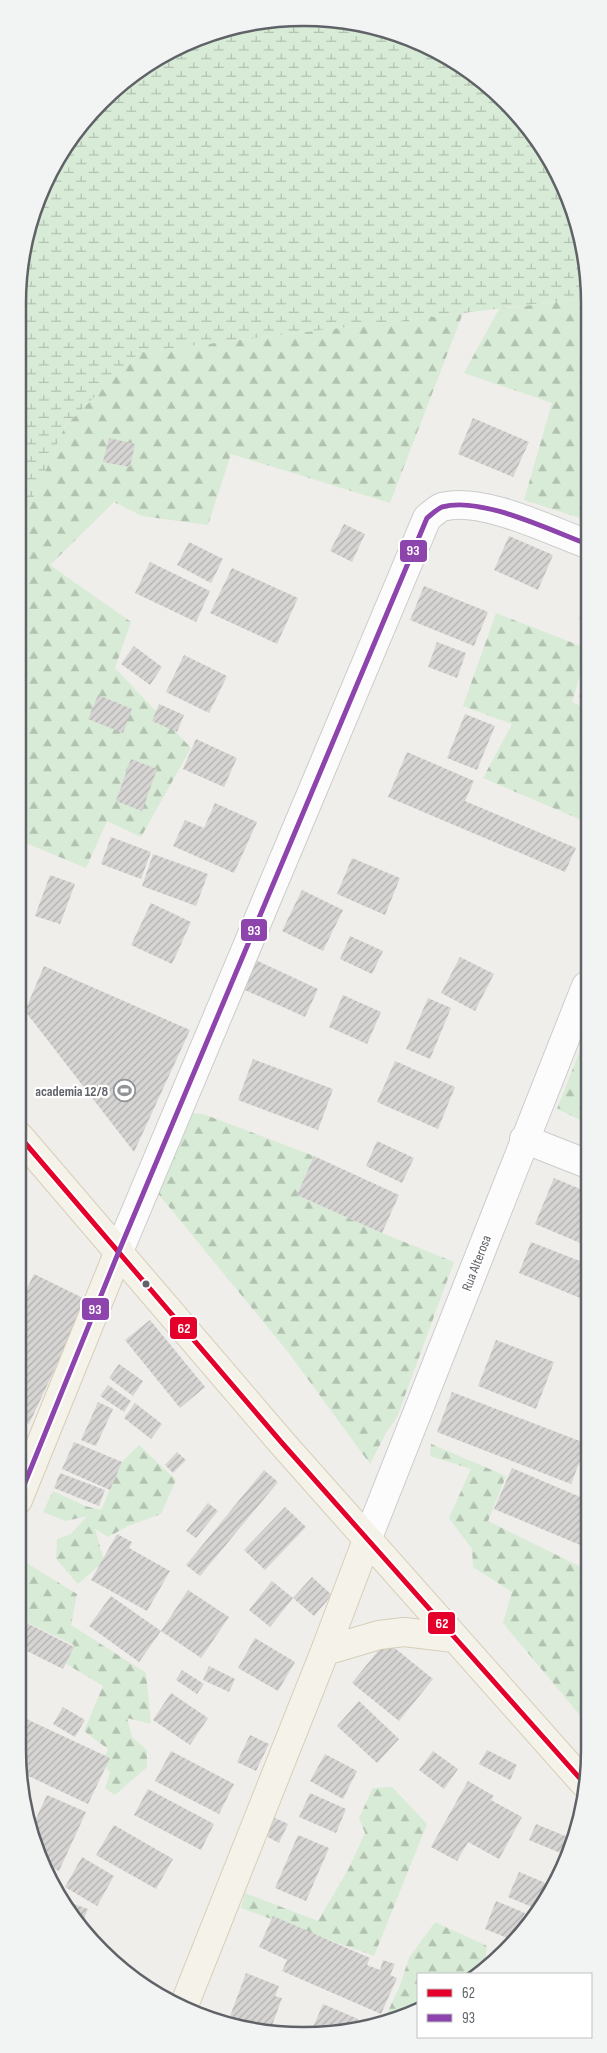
<svg xmlns="http://www.w3.org/2000/svg" width="607" height="2053" font-family="'Sofia Sans Condensed',sans-serif">
<style>
.forest{fill:url(#forest-firs)}
.wetland{fill:url(#wetland-marsh)}
.building{fill:url(#building-hatch)}
.lines{fill:none;stroke-linecap:round;stroke-linejoin:round}
.minor-casing{stroke:#cbcccc;stroke-width:30}
.major-casing{stroke:#d7ceb8;stroke-width:30}
.minor{stroke:#fdfcfc;stroke-width:28}
.major{stroke:#f4f2e9;stroke-width:28}
.bus-1-casing{stroke:#fff;stroke-width:9}
.bus-2-casing{stroke:#fff;stroke-width:9}
.bus-1{stroke:#e4002b;stroke-width:5}
.bus-2{stroke:#8e44ad;stroke-width:5}
.bus-dot{fill:#5f6368;stroke:#fff;stroke-width:2}
.labels{text-anchor:middle;stroke-width:4.5;stroke-linejoin:round;paint-order:stroke}
.poi-label{font-size:14px;font-weight:bold;fill:#5f6368;stroke:#fff;text-anchor:end}
.street-label{font-size:14px;fill:#5f6368;stroke:#fff}
.rim{fill:none;stroke:#5f6368;stroke-width:2.5}
.line-badge{stroke:#fff;stroke-width:2}
.badge-label{font-size:14px;text-anchor:middle;font-weight:bold;fill:#fff}
</style>
<defs>
<pattern id="forest-firs" width="22" height="20" patternUnits="userSpaceOnUse" patternTransform="scale(1.25)"><rect width="22" height="20" fill="#d8ebd6"/><path d="M5 1l3.5 6h-7zM16 11l3.5 6h-7z" fill="#b2c2b1"/></pattern>
<pattern id="wetland-marsh" width="20" height="14" patternUnits="userSpaceOnUse" patternTransform="scale(1.25)"><rect width="20" height="14" fill="#d8ebd6"/><path d="M1 5h8M5 5V1M11 12h8M15 12V8" fill="none" stroke="#b2c2b1"/></pattern>
<pattern id="building-hatch" width="6" height="6" patternUnits="userSpaceOnUse" patternTransform="scale(1.25)"><rect width="6" height="6" fill="#d6d5d3"/><path d="M-1 1l2-2M0 6l6-6M5 7l2-2" fill="none" stroke="#b1b0af"/></pattern>
</defs>
<rect width="100%" height="100%" fill="#efeeea"/>
<!-- forest -->
<path class="forest" d="M587 298V516L586 520 524 500 552 403 464 373 499 309Z
M463 313 390 503 231 454 208 525 142 516 114 502 50 565 131 622 115 668 191 748 141 837 107 821 86 868 21 841 22 524 65 426 140 352Z
M496 613 586 648V656L572 702 586 708V822L483 778 512 724 463 706Z
M586 1035 585 1122 557 1109Z
M191 1113 203 1114 314 1156 297 1195 382 1233 454 1262 397 1417 386 1433 370 1464 288 1352 156 1191Z
M431 1444 506 1476 488 1521 585 1569 584 1601 582 1606 584 1605V1720L503 1623 512 1592 473 1567 472 1549 449 1518 471 1469 430 1456Z
M139 1445 176 1480 161 1514 128 1526 108 1537 95 1529 104 1561 78 1584 56 1559 57 1539 71 1534 87 1516 66 1521 43 1512 53 1491 85 1506 101 1510 122 1462Z
M20 1559 77 1594 71 1625 146 1673 151 1724 127 1718 132 1737 147 1750V1767L115 1795 105 1788 110 1773 103 1763 108 1749 84 1731 103 1686 65 1663 74 1645 18 1618V1562Z
M392 1787 427 1824 374 1956 241 1908 245 1893 318 1921 349 1868 365 1833 359 1818 373 1788Z
M435 1922 487 1946 486 1956 493 1959 480 1974H418V2006L382 2024 399 1988 409 1958Z"/>
<!-- wetland -->
<path class="wetland" d="M247 23H359L446 56 518 115 560 177 587 266V298L140 352 65 426 22 524 23 248 66 145 144 66Z"/>
<!-- building -->
<path class="building" d="M473 418 529 442 513 477 458 454Z
M109 438 135 444 130 467 103 462Z
M587 458V475L580 473Z
M344 524 365 534 352 562 330 551Z
M509 536 553 555 538 590 494 570Z
M189 542 223 559 211 583 177 565Z
M150 562 210 591 196 622 135 593Z
M232 568 298 598 277 644 210 613Z
M424 586 488 612 474 646 410 620Z
M586 601V622L579 619Z
M437 642 466 653 457 678 428 667Z
M134 646 162 667 150 685 121 664Z
M184 655 227 676 209 713 166 692Z
M586 679V700L579 697Z
M98 695 132 709 123 733 88 719Z
M159 704 184 715 177 732 152 721Z
M465 714 495 726 477 770 447 758Z
M196 739 237 758 224 787 183 769Z
M407 752 474 781 465 801 576 848 565 872 388 797Z
M131 759 157 769 142 811 116 801Z
M215 803 257 822 234 873 173 846 185 820 204 828Z
M111 837 151 852 141 879 101 864Z
M153 854 208 874 196 906 142 886Z
M352 858 400 878 385 915 337 894Z
M50 875 75 884 60 924 35 916Z
M302 890 343 910 323 951 282 931Z
M151 903 191 922 172 964 131 945Z
M350 936 383 951 372 974 340 959Z
M249 957 318 989 305 1017 236 986Z
M460 957 494 974 475 1011 441 993Z
M44 966 190 1030 134 1152 25 1011Z
M343 995 381 1012 367 1044 329 1027Z
M428 998 451 1008 430 1059 406 1049Z
M253 1059 333 1089 318 1130 238 1100Z
M395 1061 455 1087 438 1129 377 1102Z
M377 1141 414 1158 402 1183 366 1166Z
M314 1156 399 1195 382 1233 297 1195Z
M554 1178 585 1191V1245L535 1224Z
M531 1242 585 1263V1300L519 1273Z
M34 1274 87 1300 29 1424 19 1419V1305Z
M150 1320 205 1387 180 1408 125 1340Z
M496 1340 554 1362 536 1409 478 1386Z
M119 1364 143 1381 133 1396 109 1378Z
M108 1385 131 1401 124 1412 100 1396Z
M452 1392 585 1443V1448L571 1484 437 1432Z
M98 1402 113 1409 96 1446 81 1440Z
M135 1403 162 1424 151 1439 124 1418Z
M74 1442 122 1462 110 1490 62 1469Z
M177 1452 186 1460 173 1473 165 1465Z
M512 1468 585 1499V1547L494 1509Z
M264 1470 278 1482 200 1576 186 1565Z
M60 1473 105 1490 99 1506 54 1488Z
M208 1503 218 1511 196 1538 186 1531Z
M285 1507 306 1527 265 1570 244 1550Z
M117 1534 132 1542 129 1548 170 1571 147 1611 91 1580Z
M312 1577 332 1595 314 1616 293 1598 270 1627 249 1610 272 1581 293 1598Z
M188 1590 229 1617 201 1658 161 1631Z
M111 1596 161 1631 139 1662 89 1626Z
M25 1622 74 1647 63 1669 25 1650 18 1667V1636Z
M255 1638 295 1662 278 1691 238 1668Z
M386 1641 433 1679 399 1721 352 1683Z
M209 1666 235 1679 229 1692 203 1680Z
M182 1670 204 1684 197 1694 176 1680Z
M171 1693 208 1718 190 1745 153 1720Z
M359 1701 399 1739 377 1763 337 1726Z
M63 1707 85 1720 75 1737 53 1724Z
M18 1715 110 1758 88 1804 22 1773 18 1749Z
M250 1735 269 1744 256 1771 237 1762Z
M487 1750 517 1765 510 1780 479 1764Z
M171 1751 234 1784 219 1814 155 1781Z
M433 1751 458 1769 444 1789 419 1770Z
M325 1754 357 1771 343 1799 310 1781Z
M468 1781 494 1796 491 1800 522 1817 499 1859 468 1842 457 1861 431 1847Z
M148 1789 214 1824 201 1850 134 1815Z
M310 1793 346 1809 336 1833 299 1817Z
M47 1795 86 1812 59 1871 42 1863 39 1859 33 1825Z
M271 1816 288 1824 279 1843 262 1834Z
M536 1824 570 1838 563 1854 529 1840Z
M114 1825 173 1859 156 1889 96 1855Z
M298 1835 329 1848 306 1901 275 1888Z
M82 1857 114 1876 97 1906 65 1887Z
M519 1872 553 1886 551 1893 537 1909 508 1897Z
M65 1901 88 1909 81 1926Z
M496 1901 525 1913 517 1931 510 1939 485 1929Z
M273 1916 370 1958 367 1965 380 1970 383 1960 395 1964 390 1975 397 1978 381 2014 282 1971 287 1960 259 1947Z
M246 1973 279 1986 275 1996 282 1998 270 2031 229 2019Z
M323 2004 358 2019 354 2028 311 2032Z"/>
<g class="lines">
<defs>
<path id="minor" d="M524 1139 585 1163
M119 1251 427 518C431 515 437 509 442 507 481 496 549 530 587 544
M367 1540 586 986"/>
<path id="major" d="M20 1137 282 1443 584 1783
M18 1500 119 1251
M325 1651 379 1635 404 1632 454 1638
M183 2008 325 1651 367 1540"/>
</defs>
<!-- minor casing -->
<use href="#minor" class="minor-casing"/>
<!-- major casing -->
<use href="#major" class="major-casing"/>
<!-- minor -->
<use href="#minor" class="minor"/>
<!-- major -->
<use href="#major" class="major"/>
<defs>
<path id="bus-1" d="M20 1137 282 1443 584 1783"/>
<path id="bus-2" d="M18 1500 119 1251 427 518C431 515 437 509 442 507 481 496 549 530 587 544"/>
</defs>
<!-- bus-1 casing -->
<use href="#bus-1" class="bus-1-casing"/>
<!-- bus-2 casing -->
<use href="#bus-2" class="bus-2-casing"/>
<!-- bus-1 -->
<use href="#bus-1" class="bus-1"/>
<!-- bus-2 -->
<use href="#bus-2" class="bus-2"/>
</g>
<!-- icons -->
<defs>
<symbol id="stadium-ring" viewBox="-11 -11 22 22"><circle r="9.5" fill="#fff" stroke="#919496" stroke-width="1.5"/><path d="M0-5a6.5 5 0 1 0 0 10a6.5 5 0 1 0 0-10ZM-3.5-1.8h7v3.6h-7Z" fill="#919496"/></symbol>
</defs>
<g fill-rule="evenodd">
<use href="#stadium-ring" x="112" y="1078" width="25" height="25"/>
</g>
<!-- markers -->
<circle class="bus-dot" cx="146" cy="1284" r="4.5"/>
<g class="labels">
<!-- poi labels -->
<g class="poi-label">
<text x="108" y="1096">academia 12/8</text>
</g>
<!-- street labels -->
<g class="street-label">
<text transform="translate(476 1263) rotate(-69)" y="5">Rua Alterosa</text>
</g>
</g>
<!-- crop -->
<path d="M0 0H607V2053H0ZM303 26H304A277 277 0 0 1 581 303V1750A277 277 0 0 1 304 2027H303A277 277 0 0 1 26 1750V303A277 277 0 0 1 303 26Z" fill="#f2f3f3" fill-rule="evenodd"/>
<path class="rim" d="M303 26H304A277 277 0 0 1 581 303V1750A277 277 0 0 1 304 2027H303A277 277 0 0 1 26 1750V303A277 277 0 0 1 303 26Z"/>
<g class="line-badge">
<rect x="399" y="539" width="29" height="24" rx="5" fill="#8e44ad"/>
<rect x="240" y="918" width="28" height="24" rx="5" fill="#8e44ad"/>
<rect x="81" y="1297" width="29" height="24" rx="5" fill="#8e44ad"/>
<rect x="169" y="1316" width="29" height="24" rx="5" fill="#e4002b"/>
<rect x="427" y="1611" width="29" height="24" rx="5" fill="#e4002b"/>
</g>
<g class="badge-label">
<text x="413" y="555">93</text>
<text x="254" y="935">93</text>
<text x="95" y="1314">93</text>
<text x="184" y="1333">62</text>
<text x="442" y="1628">62</text>
</g>
<!-- legend -->
<rect x="417" y="1973" width="175" height="65" fill="#ffffff" stroke="#bfc1c3"/>
<rect x="427" y="1989" width="25" height="8" fill="#e4002b" stroke="#bfc1c3"/>
<text x="462" y="1998" font-size="15" fill="#5f6368">62</text>
<rect x="427" y="2014" width="25" height="8" fill="#8e44ad" stroke="#bfc1c3"/>
<text x="462" y="2023" font-size="15" fill="#5f6368">93</text>
</svg>
